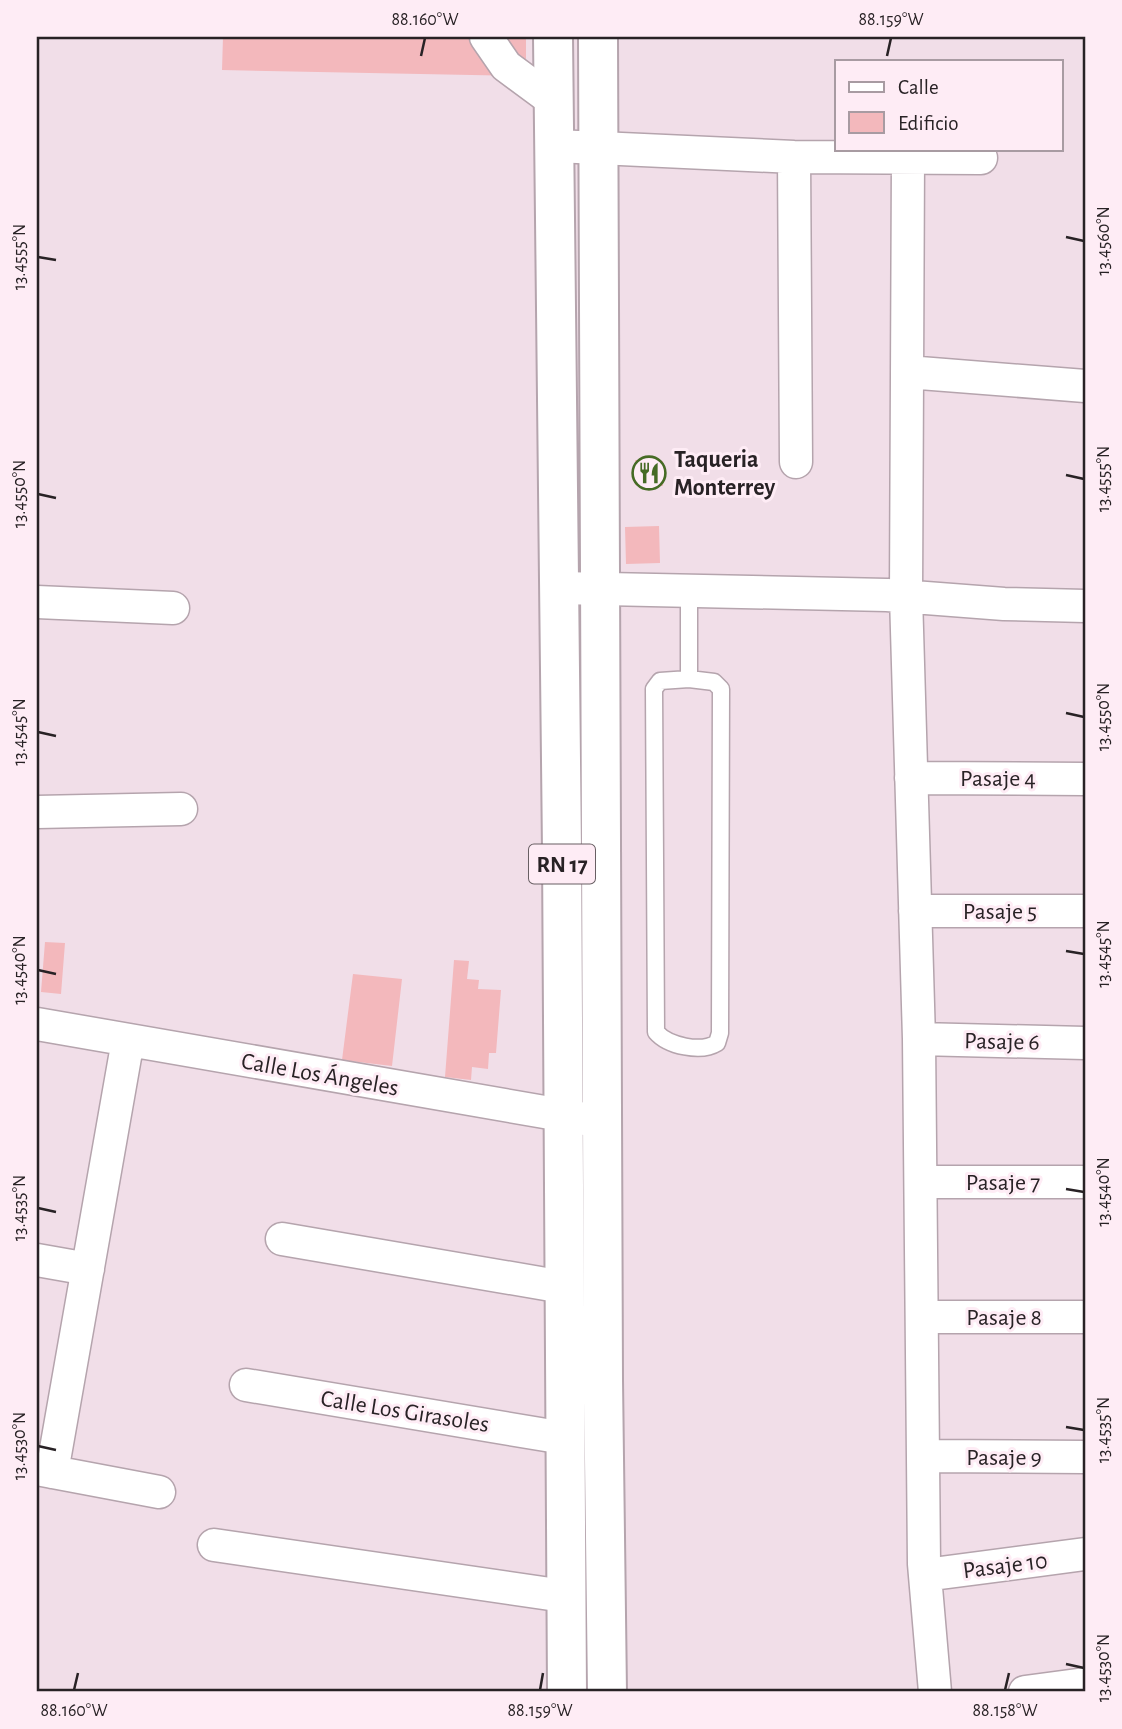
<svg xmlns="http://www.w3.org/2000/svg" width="1122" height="1729" font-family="'Alegreya Sans',sans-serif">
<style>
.building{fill:#f3b8bc}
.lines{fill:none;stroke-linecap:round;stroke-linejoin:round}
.lane-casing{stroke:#b5a4ad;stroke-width:19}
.street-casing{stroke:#b5a4ad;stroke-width:35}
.primary-casing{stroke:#b5a4ad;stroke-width:42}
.lane{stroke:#fff;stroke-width:16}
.street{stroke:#fff;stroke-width:32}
.primary{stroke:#fff;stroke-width:38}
.ticks{fill:none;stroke:#282225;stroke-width:2.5}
.labels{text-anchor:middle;stroke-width:6;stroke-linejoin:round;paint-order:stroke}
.shield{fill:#feecf5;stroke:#685f63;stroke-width:2}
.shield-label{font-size:23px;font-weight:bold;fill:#282225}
.poi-label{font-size:24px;font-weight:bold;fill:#282225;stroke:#feecf5;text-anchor:start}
.street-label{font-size:24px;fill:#282225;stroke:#feecf5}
.neatline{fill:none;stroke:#282225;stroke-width:2.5}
.ticks-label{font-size:18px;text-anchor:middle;fill:#282225}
</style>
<rect width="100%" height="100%" fill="#f1dee8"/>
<!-- building -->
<path class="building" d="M223 37H526V76L222 70Z
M635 460 663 461V486L635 485Z
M659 526 660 563 626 564 625 527Z
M45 942 65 943 61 994 41 992Z
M454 960 469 961 467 979 479 980 478 989 501 990 496 1053H489L488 1069 472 1067 471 1080 445 1077Z
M353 974 402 979 392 1066 342 1060Z"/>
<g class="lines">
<defs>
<path id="lane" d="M689 591V679L660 681 654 689 656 1032C668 1046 701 1053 717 1043L720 1033 721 689 714 682 689 679"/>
<path id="street" d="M486 37 506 66 552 100
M556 146 794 157 981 158
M794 157 796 462
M908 157 906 596 919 1039 924 1564 935 1692
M907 372 1085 386
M559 588 887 595 1004 604 1085 606
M37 602 173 608
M911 778 1085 779
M37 812 181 809
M915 911H1085
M37 1024 585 1119
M919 1039 1085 1043
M921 1182H1085
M282 1239 563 1287
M37 1260 88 1269
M922 1317H1085
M246 1385 564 1438
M923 1456 1085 1457
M37 1469 159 1492
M52 1472 128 1040
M214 1545 564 1596
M925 1575 1085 1554
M1025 1692 1085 1684"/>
<path id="primary" d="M553 37 562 851 567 1692
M598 37 603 1380 607 1692"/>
</defs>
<!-- lane casing -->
<use href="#lane" class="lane-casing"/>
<!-- street casing -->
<use href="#street" class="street-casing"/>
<!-- primary casing -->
<use href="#primary" class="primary-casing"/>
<!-- lane -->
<use href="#lane" class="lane"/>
<!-- street -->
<use href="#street" class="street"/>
<!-- primary -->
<use href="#primary" class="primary"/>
</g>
<!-- ticks -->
<path class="ticks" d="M421 56 425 38M887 56 891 38M1066 237 1084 241M38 257 56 260M1066 475 1084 479M38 494 56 498M1066 713 1084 717M38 732 56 736M1066 951 1084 954M38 970 56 974M1066 1189 1084 1192M38 1208 56 1212M1066 1427 1084 1430M38 1446 56 1450M1066 1664 1084 1668M74 1690 78 1673M540 1690 543 1673M1005 1690 1009 1673"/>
<!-- icons -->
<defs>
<symbol id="restaurant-ring" viewBox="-11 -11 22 22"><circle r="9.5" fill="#feecf5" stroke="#466b25" stroke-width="1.5"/><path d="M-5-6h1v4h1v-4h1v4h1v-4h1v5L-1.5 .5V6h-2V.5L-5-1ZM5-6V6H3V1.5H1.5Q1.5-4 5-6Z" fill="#466b25"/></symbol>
</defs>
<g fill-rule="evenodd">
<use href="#restaurant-ring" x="630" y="454" width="38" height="38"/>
</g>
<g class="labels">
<!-- shield labels -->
<rect class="shield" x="529" y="844.5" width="66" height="39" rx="5"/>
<g class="shield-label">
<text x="562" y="872">RN 17</text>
</g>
<!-- poi labels -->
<g class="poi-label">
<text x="674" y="467">Taqueria<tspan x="674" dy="28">Monterrey</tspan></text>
</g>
<!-- street labels -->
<g class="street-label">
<text x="998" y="786">Pasaje 4</text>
<text x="1000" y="919">Pasaje 5</text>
<text transform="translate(1002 1041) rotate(1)" y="8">Pasaje 6</text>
<text transform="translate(320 1074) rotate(10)" y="8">Calle Los Ángeles</text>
<text x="1003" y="1190">Pasaje 7</text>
<text x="1004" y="1325">Pasaje 8</text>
<text transform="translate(405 1411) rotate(9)" y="8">Calle Los Girasoles</text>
<text x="1004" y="1465">Pasaje 9</text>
<text transform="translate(1005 1565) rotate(-7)" y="8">Pasaje 10</text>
</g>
</g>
<!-- border -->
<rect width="1122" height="1729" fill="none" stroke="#feecf5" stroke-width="77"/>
<!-- legend -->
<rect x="835" y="60" width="228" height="91" fill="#feecf5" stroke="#a89ba2" stroke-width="2"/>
<rect x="849" y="82" width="35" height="10" fill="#ffffff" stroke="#a89ba2" stroke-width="2"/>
<text x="898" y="94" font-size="21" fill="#282225">Calle</text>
<rect x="849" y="112" width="35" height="21" fill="#f3b8bc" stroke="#a89ba2" stroke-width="2"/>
<text x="898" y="130" font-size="21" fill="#282225">Edificio</text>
<rect x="38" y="38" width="1046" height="1652" class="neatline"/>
<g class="ticks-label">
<text x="425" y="25">88.160°W</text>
<text x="891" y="25">88.159°W</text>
<text transform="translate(1103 241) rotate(-90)" y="6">13.4560°N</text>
<text transform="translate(19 257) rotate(-90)" y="6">13.4555°N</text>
<text transform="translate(1103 479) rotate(-90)" y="6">13.4555°N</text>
<text transform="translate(19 494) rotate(-90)" y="6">13.4550°N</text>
<text transform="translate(1103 717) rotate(-90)" y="6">13.4550°N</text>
<text transform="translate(19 732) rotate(-90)" y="6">13.4545°N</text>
<text transform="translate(1103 954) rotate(-90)" y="6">13.4545°N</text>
<text transform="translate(19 970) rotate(-90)" y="6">13.4540°N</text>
<text transform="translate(1103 1192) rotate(-90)" y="6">13.4540°N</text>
<text transform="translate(19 1208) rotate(-90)" y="6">13.4535°N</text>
<text transform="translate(1103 1430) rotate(-90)" y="6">13.4535°N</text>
<text transform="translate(19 1446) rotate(-90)" y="6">13.4530°N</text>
<text transform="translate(1103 1668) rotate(-90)" y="6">13.4530°N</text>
<text x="74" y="1716">88.160°W</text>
<text x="540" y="1716">88.159°W</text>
<text x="1005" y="1716">88.158°W</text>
</g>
</svg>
